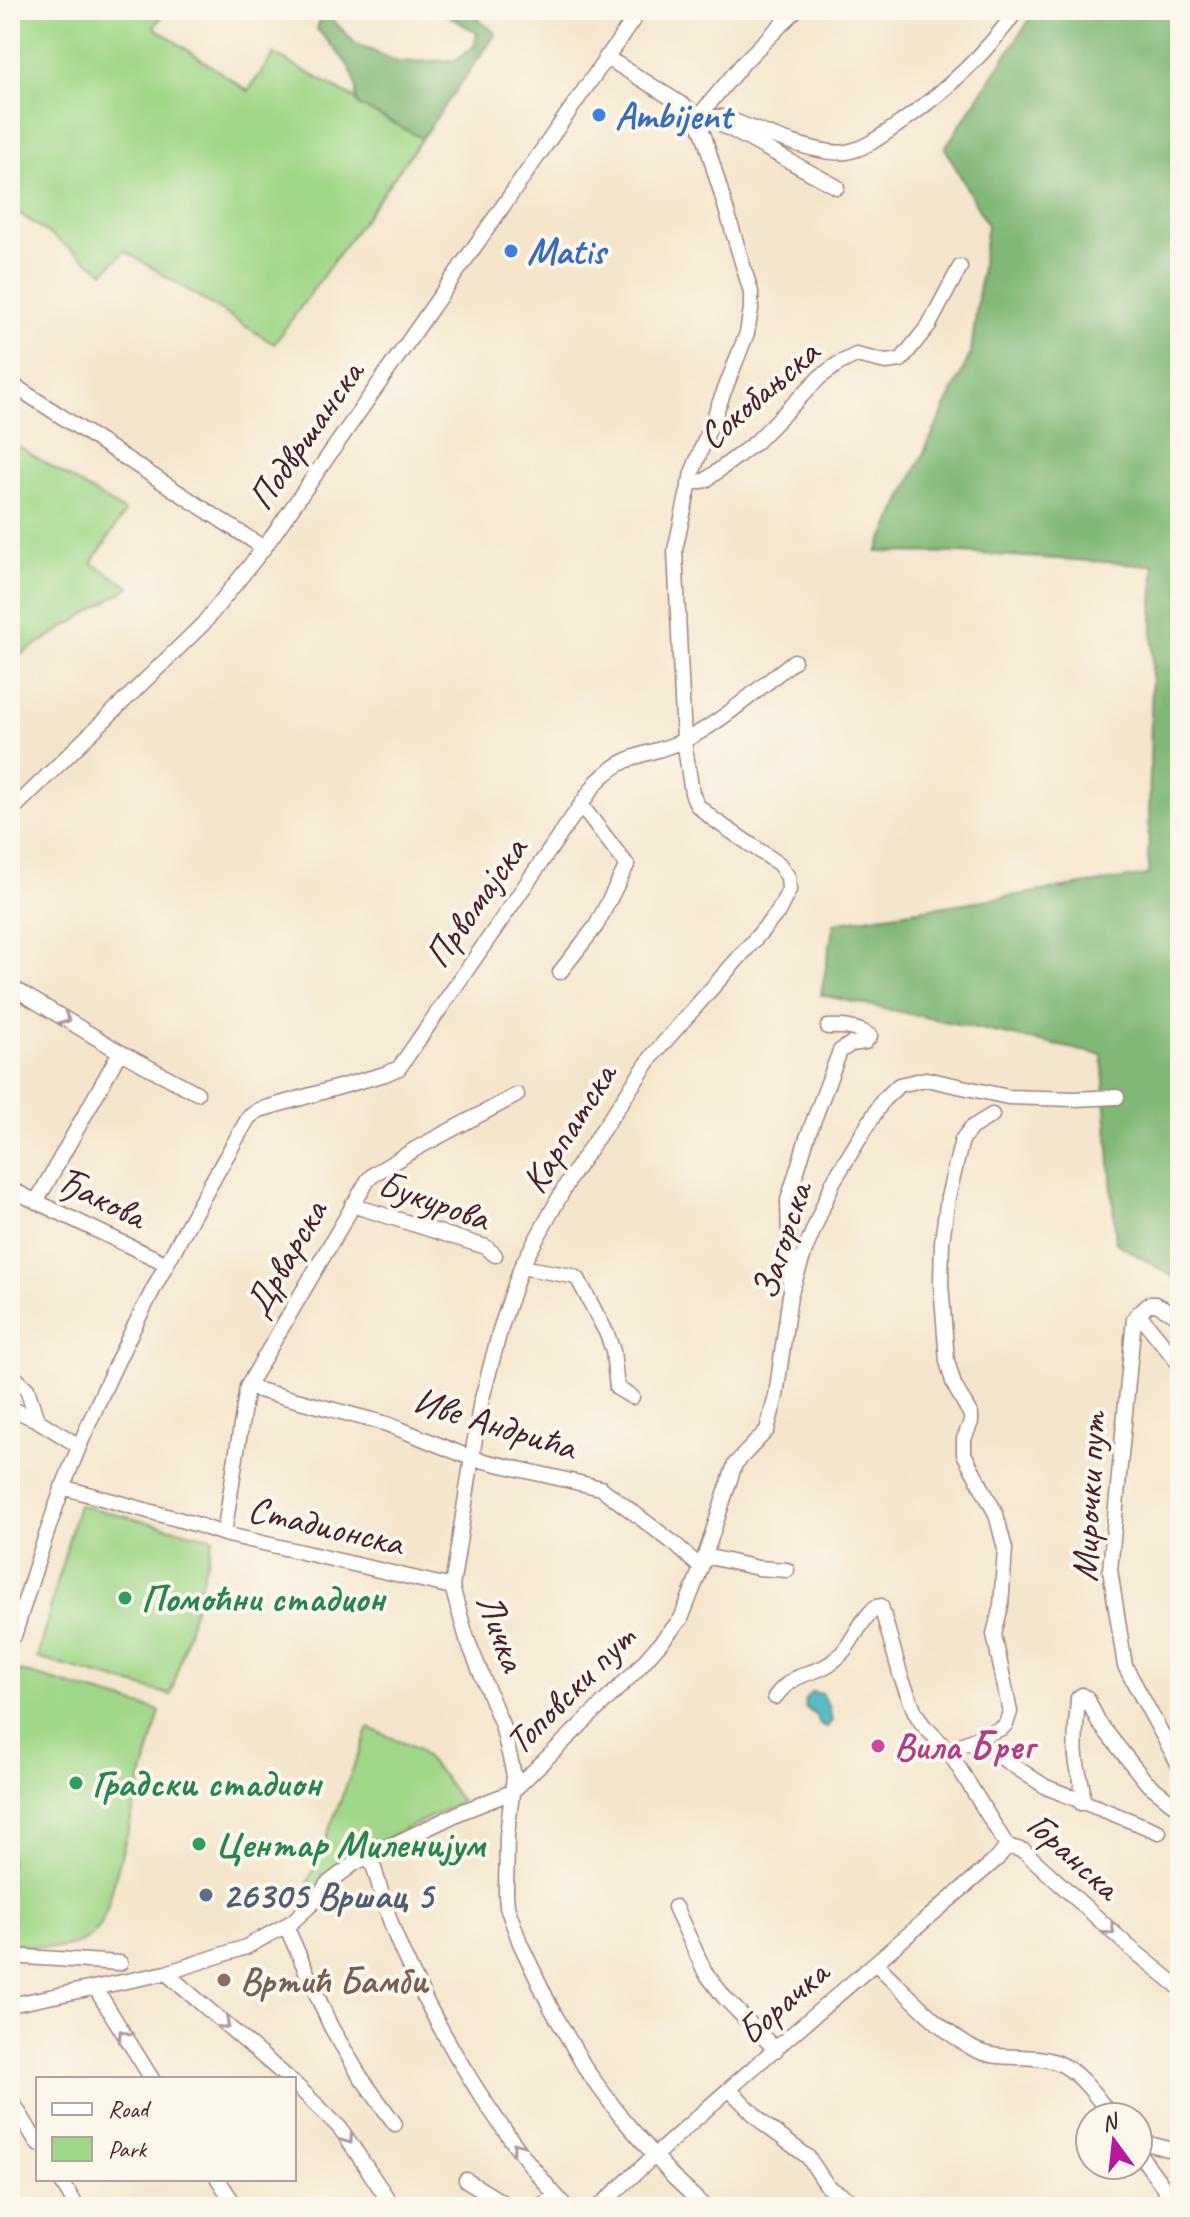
<svg xmlns="http://www.w3.org/2000/svg" width="1190" height="2217" font-family="Caveat,sans-serif">
<style>
.green{fill:#a0d788;stroke:#757b5a;stroke-width:2}
.forest{fill:#80b874;stroke:#656c50;stroke-width:2}
.water{fill:#47b6c0;stroke:#486a76;stroke-width:2}
.lines{fill:none;stroke-linecap:round;stroke-linejoin:round}
.minor-casing{stroke:#9f827c;stroke-width:17}
.minor{stroke:#fff;stroke-width:14}
.oneway{stroke:#ae9aa0}
.shop-dot{fill:#3f7fe0;stroke:#fbf7ec;stroke-width:3}
.leisure-dot{fill:#2e9e5b;stroke:#fbf7ec;stroke-width:3}
.hotel-dot{fill:#d1479c;stroke:#fbf7ec;stroke-width:3}
.service-dot{fill:#5c6f8a;stroke:#fbf7ec;stroke-width:3}
.education-dot{fill:#8d6e63;stroke:#fbf7ec;stroke-width:3}
.labels{text-anchor:middle;stroke-width:8;stroke-linejoin:round;paint-order:stroke}
.shop-label{font-size:38px;font-weight:bold;fill:#366cbe;stroke:#fbf7ec;text-anchor:start}
.street-label{font-size:38px;fill:#4a1f2b;stroke:#fbf7ec}
.leisure-label{font-size:38px;font-weight:bold;fill:#27864d;stroke:#fbf7ec;text-anchor:start}
.hotel-label{font-size:38px;font-weight:bold;fill:#b23c85;stroke:#fbf7ec;text-anchor:start}
.service-label{font-size:38px;font-weight:bold;fill:#4e5e75;stroke:#fbf7ec;text-anchor:start}
.education-label{font-size:38px;font-weight:bold;fill:#785e54;stroke:#fbf7ec;text-anchor:start}
</style>
<rect width="100%" height="100%" fill="#fbf7ec"/>
<filter id="ink" filterUnits="userSpaceOnUse"><feTurbulence type="fractalNoise" baseFrequency=".0125" numOctaves="2"/><feDisplacementMap in="SourceGraphic" scale="16" xChannelSelector="R" yChannelSelector="G"/><feConvolveMatrix kernelMatrix="1 2 1 2 8 2 1 2 1" color-interpolation-filters="sRGB"/></filter>
<filter id="wash" filterUnits="userSpaceOnUse"><feTurbulence type="fractalNoise" baseFrequency=".006" numOctaves="4" result="noise"/><feDisplacementMap in="SourceGraphic" scale="32" xChannelSelector="R" yChannelSelector="G"/><feGaussianBlur stdDeviation="1.8" result="paint"/><feColorMatrix in="noise" values="0 0 0 0 0 0 0 0 0 0 0 0 0 0 0 0 0 1.4 0 .05"/><feComposite in="paint" operator="in"/></filter>
<g filter="url(#wash)">
<rect width="100%" height="100%" fill="#f4e6cc"/>
<!-- green -->
<path class="green" d="M10 10H166L154 27 248 91 274 54 354 98 360 106 422 138 274 344 125 251 104 272 10 207Z
M10 441 125 512 92 563 130 587 10 661Z
M78 1505 213 1538 171 1695 37 1658Z
M19 1671 160 1711 107 1908C104 1916 101 1925 96 1931 75 1955 37 1948 10 1942V1705Z
M369 1728 417 1749 442 1775 461 1802 368 1847 306 1900 303 1896Z"/>
<!-- forest -->
<path class="forest" d="M323 10 356 44 398 62 457 60 475 45 477 33 439 10H468L496 34 422 138 360 106C353 96 358 92 355 81 352 65 328 42 317 29Z
M1036 10H1180V1281L1116 1243 1102 1055 821 995 834 923 1148 875 1154 565 963 553 877 552 971 353 987 225 945 148Z"/>
<!-- water -->
<path class="water" d="M812 1692 821 1694 829 1706 832 1721 827 1727 821 1725 816 1716 805 1707 806 1699Z"/>
</g>
<g filter="url(#ink)">
<g class="lines">
<defs>
<path id="minor" d="M606 57 689 109 697 118 705 139 751 292V309L747 333 692 473 675 550 684 741 692 793 697 805 713 819 779 864 788 877 789 890 778 912 750 945 653 1055 570 1178 521 1267 501 1327 480 1406 452 1587 467 1639 502 1725 512 1766 514 1776 507 1835 506 1894 507 1907 520 1943 551 2008 587 2071 622 2118 674 2178 705 2207
M709 117H723C750 127 820 157 846 152 865 149 883 135 899 124 945 92 985 55 1017 10
M697 118 745 61 796 10
M723 125 837 187
M10 383 264 548
M689 484 706 480 756 442 820 377 838 364 856 355 886 362 901 360 929 325 960 267
M10 812 203 624 264 548 640 10
M560 972 596 926 627 865 581 805
M10 986 120 1052 197 1093
M10 1189 165 1263
M36 1202 120 1052
M352 1205 486 1247 495 1255
M521 1267 572 1276 578 1279 607 1334 613 1351 617 1388 632 1397
M790 1287 788 1200 807 1138 840 1051 851 1044 865 1042 870 1036C859 1028 842 1026 828 1027
M1138 1313 1180 1365
M1180 1317 1156 1304H1149L1134 1319 1110 1570 1125 1666 1180 1767
M10 1373 27 1389 37 1420
M247 1387 387 1424 471 1458 601 1488 676 1545 701 1568
M10 1408 37 1420 79 1446
M62 1487 195 1524 224 1534 452 1587
M224 1534 247 1387 368 1180 374 1174 417 1148 517 1095
M705 1556 758 1568 787 1570
M10 1634 14 1636C32 1580 48 1523 70 1469 119 1346 183 1231 249 1117L259 1110 385 1074 399 1068 596 783C629 749 652 757 689 738 727 718 760 687 794 661
M775 1697C798 1667 818 1677 838 1657 853 1644 858 1622 876 1607L881 1606 901 1677 915 1712 923 1725 948 1750 1007 1846
M969 1743 988 1749 1046 1787 1159 1832
M948 1750 1002 1728 1006 1724 1010 1712 994 1634 1001 1606 1005 1549 996 1514 964 1454V1439L971 1422V1415L954 1385 947 1361 941 1283 942 1241 948 1197 962 1140 971 1128 992 1115
M1081 1803C1086 1786 1077 1774 1076 1757 1074 1738 1077 1717 1078 1698L1082 1695 1087 1698 1099 1723 1146 1782 1180 1809
M1007 1846 1024 1851 1128 1946 1180 1988
M370 1855C381 1890 390 1927 406 1960 446 2046 502 2137 566 2207
M675 1907 705 1972 724 1997 776 2050
M286 1926 331 2027 360 2076 395 2124
M10 1956 120 1963
M875 1963C904 1990 937 2028 972 2048 998 2063 1029 2052 1056 2062 1080 2071 1097 2098 1112 2117
M166 1973 289 2079
M96 1989 152 2079
M10 2005 166 1973 246 1947 292 1922 317 1899 327 1884 355 1863 461 1812 512 1792 635 1672 681 1619 701 1568 735 1464 767 1430 776 1396 790 1295 806 1248 833 1182 883 1100 899 1085 926 1079 1008 1097 1074 1099 1117 1097
M294 2083 340 2128 393 2207
M730 2090 765 2125 808 2157 828 2187 862 2207
M10 2098 38 2144
M1138 2145 1146 2143 1180 2152
M1138 2152 1178 2207
M60 2179 77 2207
M218 2179 236 2207
M466 2180 510 2207
M537 2207 557 2197
M599 2207C728 2086 864 1973 998 1858L1007 1846"/>
</defs>
<!-- minor casing -->
<use href="#minor" class="minor-casing"/>
<!-- minor -->
<use href="#minor" class="minor"/>
</g>
<!-- one-way arrows -->
<defs><path id="oneway-chevron" d="M-2-3.5L2.5 0L-2 3.5" fill="none" stroke-width="1.6" stroke-linecap="round" stroke-linejoin="round" transform="scale(2)"/></defs>
<g class="oneway">
<use href="#oneway-chevron" transform="translate(65 1019) rotate(31)"/>
<use href="#oneway-chevron" transform="translate(1110 1930) rotate(43)"/>
<use href="#oneway-chevron" transform="translate(225 2024) rotate(41)"/>
<use href="#oneway-chevron" transform="translate(123 2035) rotate(-123)"/>
<use href="#oneway-chevron" transform="translate(348 2139) rotate(55)"/>
<use href="#oneway-chevron" transform="translate(517 2147) rotate(-125)"/>
</g>
</g>
<!-- markers -->
<g class="shop-dot">
<circle cx="599" cy="115" r="8"/>
<circle cx="511" cy="251" r="8"/>
</g>
<g class="leisure-dot">
<circle cx="125" cy="1598" r="8"/>
<circle cx="76" cy="1783" r="8"/>
<circle cx="199" cy="1844" r="8"/>
</g>
<circle class="hotel-dot" cx="878" cy="1746" r="8"/>
<circle class="service-dot" cx="206" cy="1895" r="8"/>
<circle class="education-dot" cx="224" cy="1980" r="8"/>
<g class="labels">
<!-- shop labels -->
<g class="shop-label">
<text x="615" y="128">Ambijent</text>
<text x="527" y="264">Matis</text>
</g>
<!-- street labels -->
<g class="street-label">
<text transform="translate(758 394) rotate(-41)" y="13">Сокобањска</text>
<text transform="translate(305 435) rotate(-55)" y="13">Подвршанска</text>
<text transform="translate(475 902) rotate(-55)" y="13">Првомајска</text>
<text transform="translate(568 1128) rotate(-58)" y="13">Карпатска</text>
<text transform="translate(101 1197) rotate(26)" y="13">Ђакова</text>
<text transform="translate(434 1200) rotate(19)" y="13">Букурова</text>
<text transform="translate(781 1241) rotate(-72)" y="13">Загорска</text>
<text transform="translate(285 1258) rotate(-60)" y="13">Дрварска</text>
<text transform="translate(495 1423) rotate(17)" y="13">Иве Андрића</text>
<text transform="translate(1088 1497) rotate(-87)" y="13">Мирочки пут</text>
<text transform="translate(326 1525) rotate(13)" y="13">Стадионска</text>
<text transform="translate(502 1632) rotate(70)" y="13">Личка</text>
<text transform="translate(570 1689) rotate(-45)" y="13">Топовски пут</text>
<text transform="translate(1074 1855) rotate(42)" y="13">Горанска</text>
<text transform="translate(782 2002) rotate(-41)" y="13">Борачка</text>
</g>
<!-- leisure labels -->
<g class="leisure-label">
<text x="141" y="1611">Помоћни стадион</text>
<text x="92" y="1796">Градски стадион</text>
<text x="215" y="1857">Центар Миленијум</text>
</g>
<!-- hotel labels -->
<g class="hotel-label">
<text x="894" y="1759">Вила Брег</text>
</g>
<!-- service labels -->
<g class="service-label">
<text x="222" y="1908">26305 Вршац 5</text>
</g>
<!-- education labels -->
<g class="education-label">
<text x="240" y="1993">Вртић Бамби</text>
</g>
</g>
<!-- margin -->
<rect width="1190" height="2217" fill="none" stroke="#fbf7ec" stroke-width="40"/>
<!-- legend -->
<rect x="36" y="2077" width="260" height="104" fill="#fbf7ec" stroke="#b4a19f" stroke-width="2"/>
<rect x="52" y="2103" width="40" height="12" fill="#ffffff" stroke="#b4a19f" stroke-width="2"/>
<text x="108" y="2117" font-size="24" fill="#4a1f2b">Road</text>
<rect x="52" y="2137" width="40" height="24" fill="#a0d788" stroke="#b4a19f" stroke-width="2"/>
<text x="108" y="2157" font-size="24" fill="#4a1f2b">Park</text>
<!-- north arrow -->
<g transform="translate(1114 2141) rotate(345)"><circle r="38" fill="#fbf7ec" stroke="#b4a19f" stroke-width="2"/>
<path d="M0-6L14 30L0 20L-14 30Z" fill="#b5179e"/>
<text y="-12" font-size="22" font-weight="bold" text-anchor="middle" fill="#4a1f2b">N</text>
</g>
</svg>
